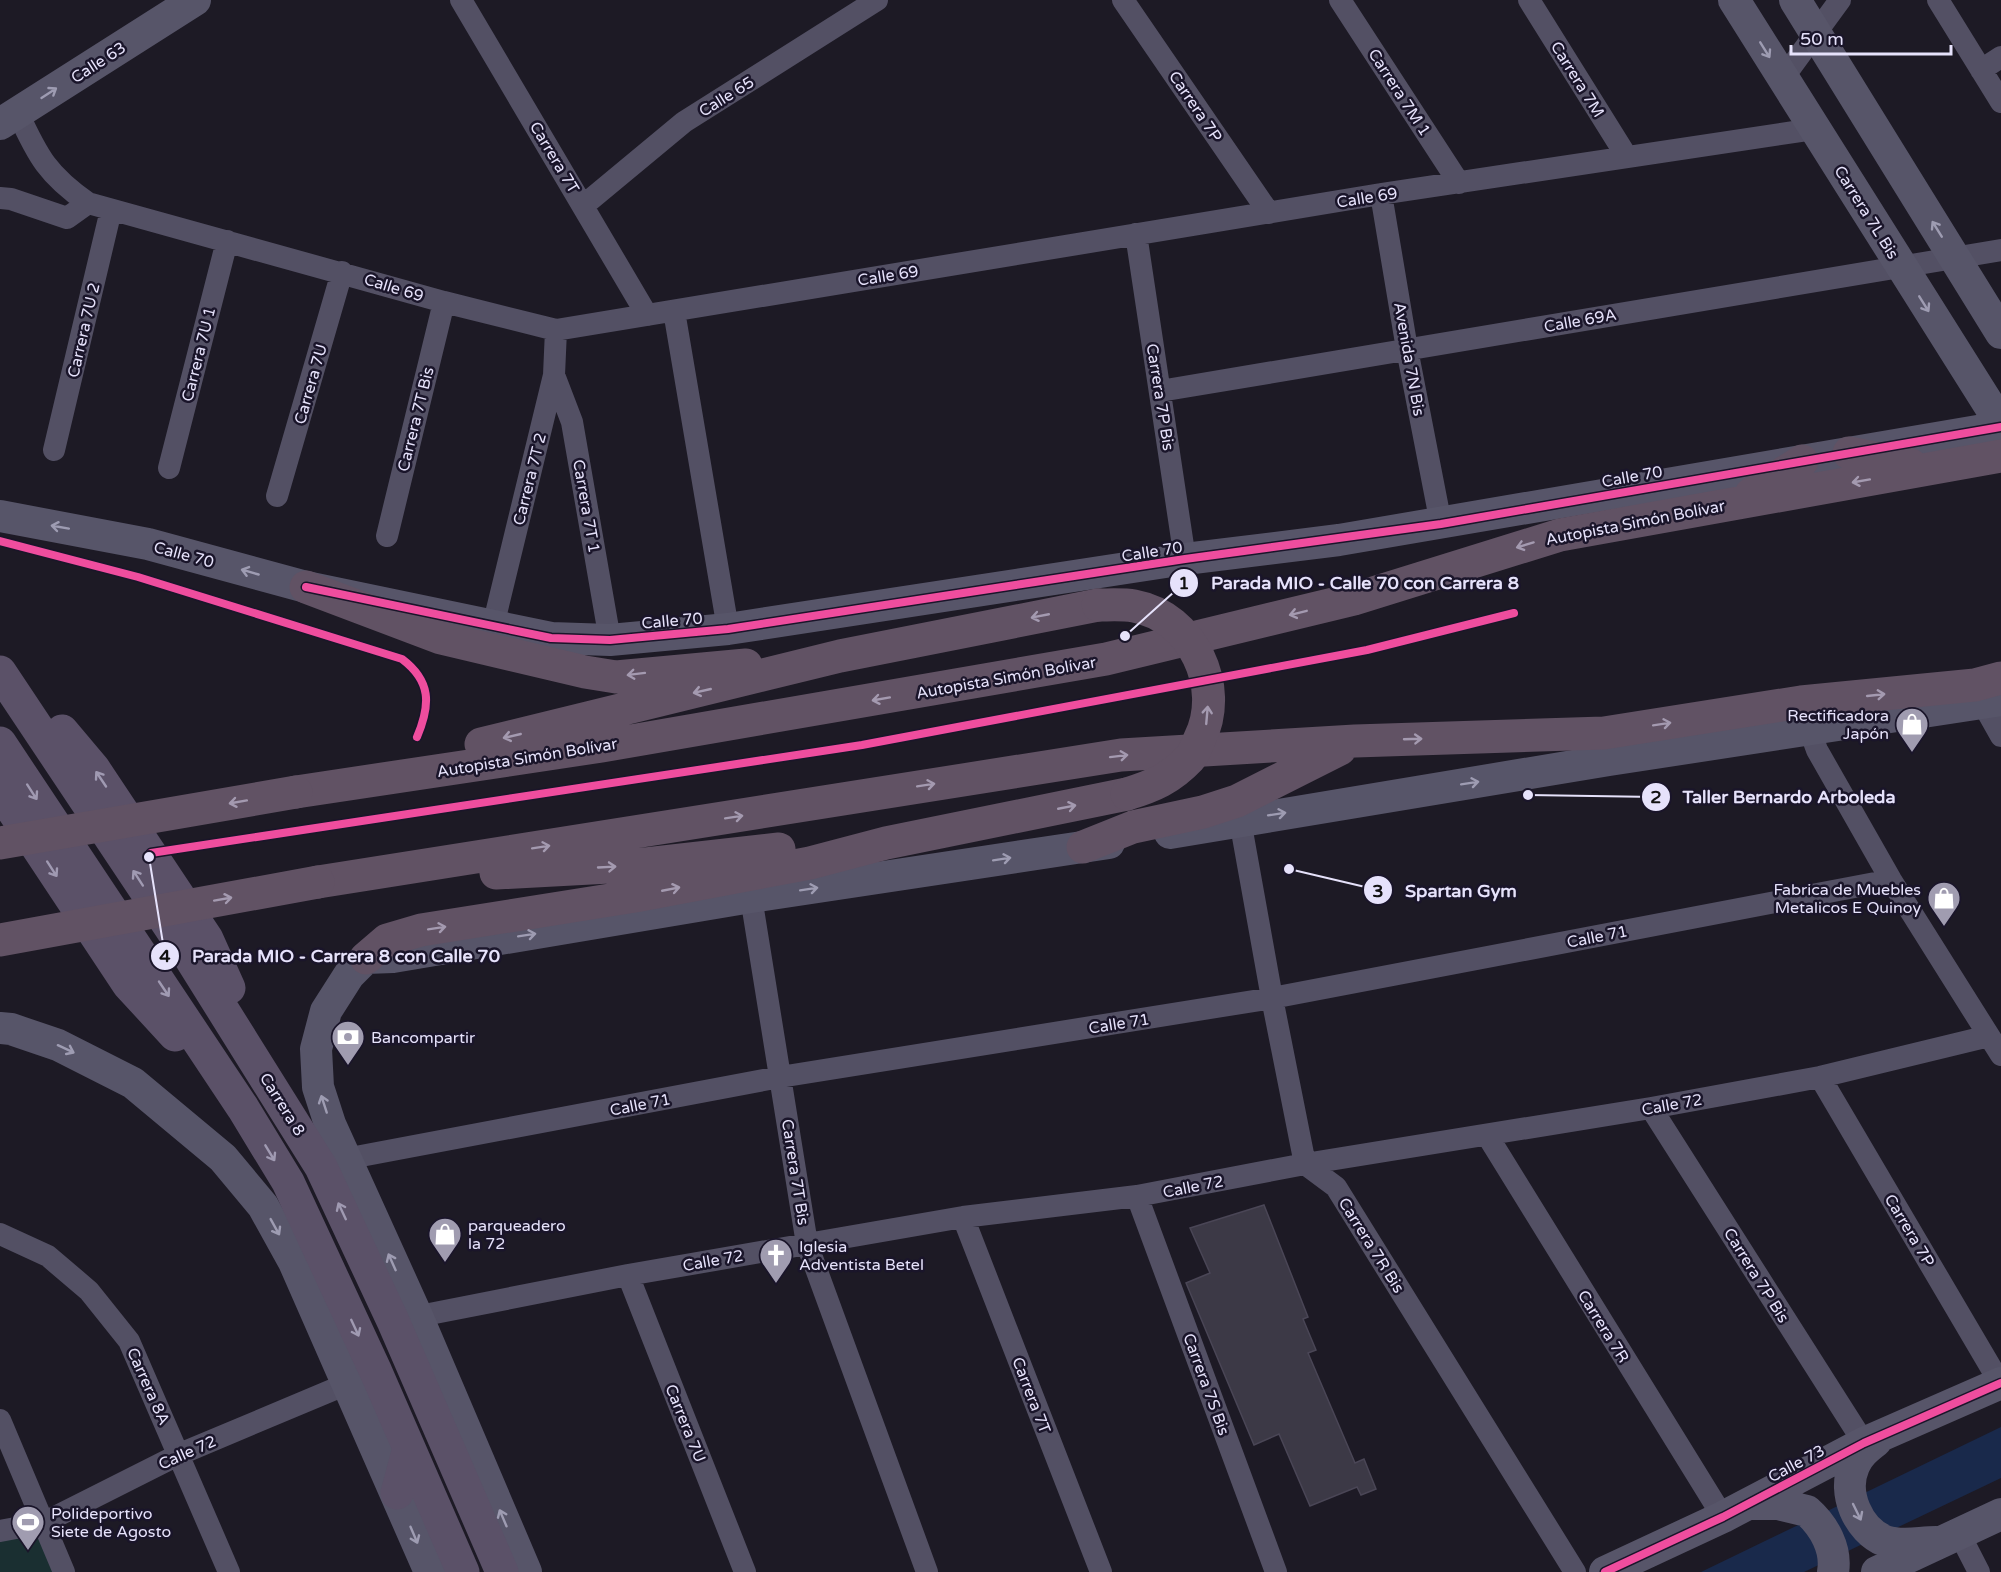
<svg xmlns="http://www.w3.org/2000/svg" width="2001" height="1572" font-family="'Varela Round',sans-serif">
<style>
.green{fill:#1a2f31}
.water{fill:#19294b}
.building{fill:#3c3946;stroke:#4a4656;stroke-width:1.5}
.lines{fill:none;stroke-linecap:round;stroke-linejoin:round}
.street{stroke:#535064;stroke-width:22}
.secondary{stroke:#575569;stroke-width:32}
.primary{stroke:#5b5168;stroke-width:33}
.highway{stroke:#615264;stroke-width:33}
.highway-bridge{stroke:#615264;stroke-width:33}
.cycleway-casing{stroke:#1a152a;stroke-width:11}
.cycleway{stroke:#ef4d9e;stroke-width:8}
.oneway{stroke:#9e9cb2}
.oneway2{stroke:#a49ab0}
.oneway3{stroke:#a09ab2}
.labels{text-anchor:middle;stroke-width:5;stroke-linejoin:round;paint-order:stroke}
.street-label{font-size:16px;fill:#e6e2fb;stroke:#1a152a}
.poi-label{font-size:16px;fill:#e6e2fb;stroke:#1a152a;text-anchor:start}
.leader{fill:none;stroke:#e6e2fb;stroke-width:2}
.callout-dot{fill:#e6e2fb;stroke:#1a152a;stroke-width:2}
.mark-label{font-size:18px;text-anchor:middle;font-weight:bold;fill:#111}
.callout-label{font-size:18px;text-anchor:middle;font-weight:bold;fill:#e6e2fb;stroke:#1a152a;stroke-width:5;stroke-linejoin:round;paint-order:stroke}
</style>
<rect width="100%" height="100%" fill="#1d1a25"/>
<!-- green -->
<path class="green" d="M43 1523 64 1572H0V1531Z"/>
<!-- water -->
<path class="water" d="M2001 1427V1478L1804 1572H1701Z"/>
<!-- building -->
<path class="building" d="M1264 1205 1308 1317 1303 1319 1316 1350 1308 1353 1355 1463 1364 1459 1376 1489 1361 1495 1357 1487 1310 1506 1279 1434 1254 1445 1186 1283 1210 1273 1190 1228Z"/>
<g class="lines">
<!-- street -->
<path class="street" d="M461 0 647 315
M1123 0 1269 213
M1340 0 1459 183
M1529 0 1627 157
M1938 0 2001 102
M1981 70 2001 57
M1783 78 1840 0
M18 113C38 157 48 175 88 203L444 302 556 330 1381 194 1814 129
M1381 194 1407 349 1441 524
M0 198 11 199 67 218 88 203
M584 205 684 122 877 0
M1136 234 1185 559
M674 311 728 629
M554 375 572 422 610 640
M1160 391 2001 250
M54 450 111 210
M169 468 227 241
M277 496 342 272
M387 536 444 302
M493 626 554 375 556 330
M1983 704 2001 736
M1809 728 1817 750 1891 880 2001 1055
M1240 820 1272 998 1305 1164 1336 1187 1575 1572
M751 897 807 1244 927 1572
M1820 1077 2000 1383
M1651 1108 1864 1443
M1487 1135 1723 1517
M345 1159 780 1077 1272 998 1891 880
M1137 1196 1276 1572
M963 1217 1101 1572
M0 1234 48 1256 89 1291 129 1341 229 1572
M628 1275 745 1572
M404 1319 628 1275 963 1217 1137 1196 1305 1164 1651 1108 1820 1077 1989 1036
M0 1420 64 1572
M0 1531 43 1523 180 1454 361 1378
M1959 1533 1979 1572"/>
<!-- secondary -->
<path class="secondary" d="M1734 0 2001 424
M1795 0 2001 333
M0 124 195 0
M0 516 148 544 306 587 551 638 610 640 728 629 1185 559 1339 540 2001 427
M1170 833 1609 760 2001 700
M0 1028 11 1029 58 1045 133 1083 223 1158 263 1206 294 1262 430 1572
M1876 1441C1867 1448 1858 1455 1854 1466 1842 1493 1858 1530 1885 1541 1902 1547 1919 1542 1936 1542
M1749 1504H1778L1807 1511C1824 1526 1837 1549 1833 1572
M526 1572 417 1316 330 1124 318 1087 316 1049 326 1011 349 975 366 958 393 957 751 897 1109 843
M1605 1572 1723 1517 1864 1443 2001 1383
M1877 1572 2001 1514"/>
<!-- primary -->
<path class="primary" d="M0 672 186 951 321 1167 393 1321 502 1572
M62 731 94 769 207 939 229 988
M0 743 243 1108 288 1182 376 1372 463 1572
M0 783 14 812 128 984 175 1035
M397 1493 409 1448"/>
<!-- highway -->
<path class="highway" d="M1849 453 1911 465
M1751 494 1802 461
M306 587 441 638 585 672 616 677 746 665
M481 744 840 656 1098 605
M296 792 602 746 1106 659 1354 599 1560 535 2001 456
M1083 847 1133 827 1203 812 1237 801 1340 749
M496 873 628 866 779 849
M318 882 1121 755 1355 741 1604 733 1801 702 1975 685 2001 678
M366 958 387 940 421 930 635 896 810 863 886 843 1127 794"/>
<!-- highway-bridge -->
<path class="highway-bridge" d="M1098 605C1109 605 1123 604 1134 606 1193 617 1225 687 1200 738 1197 745 1194 753 1190 758 1170 779 1153 786 1127 794
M0 843 296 792
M0 940 318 882"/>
<defs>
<path id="cycleway" d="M0 541 138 577 402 659C431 681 431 704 417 737
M306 587 551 638 610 640 728 629 1185 559 1441 524 2001 427
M151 853 862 745 1367 650 1514 613
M1605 1572 1723 1517 1864 1443 2001 1383"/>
</defs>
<!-- cycleway casing -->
<use href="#cycleway" class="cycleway-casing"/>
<!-- cycleway -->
<use href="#cycleway" class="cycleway"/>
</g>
<!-- one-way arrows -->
<defs><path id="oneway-shaft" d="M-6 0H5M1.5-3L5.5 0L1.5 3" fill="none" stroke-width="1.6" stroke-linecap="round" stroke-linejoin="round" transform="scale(1.5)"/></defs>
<g class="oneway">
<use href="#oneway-shaft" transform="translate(1765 50) rotate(58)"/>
<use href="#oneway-shaft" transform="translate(49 93) rotate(-33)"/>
<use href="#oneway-shaft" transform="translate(1937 229) rotate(-122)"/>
<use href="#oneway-shaft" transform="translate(1924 304) rotate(58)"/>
<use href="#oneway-shaft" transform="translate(60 527) rotate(-170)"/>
<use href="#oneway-shaft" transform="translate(250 572) rotate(-164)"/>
<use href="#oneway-shaft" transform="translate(1470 783) rotate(-9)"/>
<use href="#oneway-shaft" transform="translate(1277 814) rotate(-9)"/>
<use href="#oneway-shaft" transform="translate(1002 859) rotate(-9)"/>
<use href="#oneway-shaft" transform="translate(809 889) rotate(-9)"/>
<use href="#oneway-shaft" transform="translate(527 935) rotate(-9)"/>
<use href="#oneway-shaft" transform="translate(66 1049) rotate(25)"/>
<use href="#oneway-shaft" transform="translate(324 1104) rotate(-108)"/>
<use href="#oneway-shaft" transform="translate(275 1227) rotate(61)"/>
<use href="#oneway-shaft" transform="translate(392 1262) rotate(-114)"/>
<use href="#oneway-shaft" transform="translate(1857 1512) rotate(64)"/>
<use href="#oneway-shaft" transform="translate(503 1518) rotate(-113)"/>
<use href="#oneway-shaft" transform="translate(414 1535) rotate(67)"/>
</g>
<g class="oneway2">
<use href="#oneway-shaft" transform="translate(1861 481) rotate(170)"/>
<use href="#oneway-shaft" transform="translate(1525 545) rotate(163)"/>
<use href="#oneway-shaft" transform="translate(1298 613) rotate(166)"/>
<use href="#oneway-shaft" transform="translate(1040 616) rotate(169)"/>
<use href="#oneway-shaft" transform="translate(636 674) rotate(173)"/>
<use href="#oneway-shaft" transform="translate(702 691) rotate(167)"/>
<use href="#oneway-shaft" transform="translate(1876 695) rotate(-6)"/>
<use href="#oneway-shaft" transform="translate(881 699) rotate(170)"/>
<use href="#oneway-shaft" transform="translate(1207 715) rotate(-85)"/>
<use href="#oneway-shaft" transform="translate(1662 724) rotate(-9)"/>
<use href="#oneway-shaft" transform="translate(512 736) rotate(167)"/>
<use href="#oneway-shaft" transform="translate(1413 739) rotate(-2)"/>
<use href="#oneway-shaft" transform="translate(1119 756) rotate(-7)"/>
<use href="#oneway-shaft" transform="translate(926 785) rotate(-9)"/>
<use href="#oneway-shaft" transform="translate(238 802) rotate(170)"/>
<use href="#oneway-shaft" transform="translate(1067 807) rotate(-11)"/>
<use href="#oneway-shaft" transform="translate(734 817) rotate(-9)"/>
<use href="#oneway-shaft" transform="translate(541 847) rotate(-9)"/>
<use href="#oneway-shaft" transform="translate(607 867) rotate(-3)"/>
<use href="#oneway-shaft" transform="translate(671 889) rotate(-11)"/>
<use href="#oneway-shaft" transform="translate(223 899) rotate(-10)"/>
<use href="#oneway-shaft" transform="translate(437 928) rotate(-9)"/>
</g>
<g class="oneway3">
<use href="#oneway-shaft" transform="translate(101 779) rotate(-124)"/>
<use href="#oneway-shaft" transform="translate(32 792) rotate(57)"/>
<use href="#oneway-shaft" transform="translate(52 869) rotate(57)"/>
<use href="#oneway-shaft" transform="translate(138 878) rotate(-123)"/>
<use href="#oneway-shaft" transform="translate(164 989) rotate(56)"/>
<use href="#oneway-shaft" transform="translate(270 1153) rotate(59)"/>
<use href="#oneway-shaft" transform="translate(342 1211) rotate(-115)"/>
<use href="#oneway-shaft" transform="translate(355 1328) rotate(65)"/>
</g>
<!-- icons -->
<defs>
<symbol id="shop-pin" viewBox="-11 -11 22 30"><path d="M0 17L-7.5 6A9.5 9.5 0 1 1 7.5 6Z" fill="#a09cb0" stroke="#1a152a"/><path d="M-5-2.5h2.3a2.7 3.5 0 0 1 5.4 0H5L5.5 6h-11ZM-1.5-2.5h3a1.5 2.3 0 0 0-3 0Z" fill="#fff"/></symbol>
<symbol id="bank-pin" viewBox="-11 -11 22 30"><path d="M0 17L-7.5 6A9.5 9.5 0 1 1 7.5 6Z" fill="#a09cb0" stroke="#1a152a"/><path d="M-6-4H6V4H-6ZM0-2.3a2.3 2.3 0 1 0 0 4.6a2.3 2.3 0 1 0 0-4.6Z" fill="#fff"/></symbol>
<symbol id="church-pin" viewBox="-11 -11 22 30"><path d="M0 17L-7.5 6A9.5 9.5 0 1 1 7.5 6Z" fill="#a09cb0" stroke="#1a152a"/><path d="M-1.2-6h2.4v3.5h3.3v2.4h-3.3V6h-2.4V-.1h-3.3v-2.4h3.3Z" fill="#fff"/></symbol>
<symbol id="stadium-pin" viewBox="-11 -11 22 30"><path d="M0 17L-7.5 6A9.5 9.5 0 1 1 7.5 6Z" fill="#a09cb0" stroke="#1a152a"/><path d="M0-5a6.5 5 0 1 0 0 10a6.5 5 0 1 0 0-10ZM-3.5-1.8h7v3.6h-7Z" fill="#fff"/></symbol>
</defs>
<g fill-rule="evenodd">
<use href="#shop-pin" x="1893" y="705" width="38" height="52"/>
<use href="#shop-pin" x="1925" y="879" width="38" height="52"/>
<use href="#bank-pin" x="329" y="1018" width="38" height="52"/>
<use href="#shop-pin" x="426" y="1215" width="38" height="52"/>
<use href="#church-pin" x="757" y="1236" width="38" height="52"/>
<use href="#stadium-pin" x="9" y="1503" width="38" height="52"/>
</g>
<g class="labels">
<!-- street labels -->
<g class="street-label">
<text transform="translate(98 62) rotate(-33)" y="6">Calle 63</text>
<text transform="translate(1578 79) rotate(58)" y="6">Carrera 7M</text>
<text transform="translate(1400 92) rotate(57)" y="6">Carrera 7M 1</text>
<text transform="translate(726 96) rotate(-32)" y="6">Calle 65</text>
<text transform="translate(1196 106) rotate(56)" y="6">Carrera 7P</text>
<text transform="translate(555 157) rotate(59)" y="6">Carrera 7T</text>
<text transform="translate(1367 197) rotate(-9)" y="6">Calle 69</text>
<text transform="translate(1867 212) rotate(58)" y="6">Carrera 7L Bis</text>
<text transform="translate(888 275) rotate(-9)" y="6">Calle 69</text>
<text transform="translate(394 287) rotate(17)" y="6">Calle 69</text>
<text transform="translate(1580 320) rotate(-10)" y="6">Calle 69A</text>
<text transform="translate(83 330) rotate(-77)" y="6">Carrera 7U 2</text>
<text transform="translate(198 354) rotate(-76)" y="6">Carrera 7U 1</text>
<text transform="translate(1410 359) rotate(80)" y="6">Avenida 7N Bis</text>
<text transform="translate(310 384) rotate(-74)" y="6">Carrera 7U</text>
<text transform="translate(1161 397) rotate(81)" y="6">Carrera 7P Bis</text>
<text transform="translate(415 419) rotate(-76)" y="6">Carrera 7T Bis</text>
<text transform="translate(1632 476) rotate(-10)" y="6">Calle 70</text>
<text transform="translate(529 479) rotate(-76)" y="6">Carrera 7T 2</text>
<text transform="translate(587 506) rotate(80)" y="6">Carrera 7T 1</text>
<text transform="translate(1635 522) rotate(-11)" y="6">Autopista Simón Bolívar</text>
<text transform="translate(1152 551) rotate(-9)" y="6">Calle 70</text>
<text transform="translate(184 554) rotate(15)" y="6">Calle 70</text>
<text transform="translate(672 620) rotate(-5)" y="6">Calle 70</text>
<text transform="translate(1006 677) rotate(-10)" y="6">Autopista Simón Bolívar</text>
<text transform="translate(527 757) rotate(-9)" y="6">Autopista Simón Bolívar</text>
<text transform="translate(1597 936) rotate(-11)" y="6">Calle 71</text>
<text transform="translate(1119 1023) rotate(-9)" y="6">Calle 71</text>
<text transform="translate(283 1104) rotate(58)" y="6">Carrera 8</text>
<text transform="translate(640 1104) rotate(-11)" y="6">Calle 71</text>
<text transform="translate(1672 1104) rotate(-10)" y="6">Calle 72</text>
<text transform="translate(796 1172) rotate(81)" y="6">Carrera 7T Bis</text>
<text transform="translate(1193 1186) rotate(-11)" y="6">Calle 72</text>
<text transform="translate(1910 1230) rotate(59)" y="6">Carrera 7P</text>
<text transform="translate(1372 1245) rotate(58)" y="6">Carrera 7R Bis</text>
<text transform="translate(713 1260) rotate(-10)" y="6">Calle 72</text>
<text transform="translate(1757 1275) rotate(58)" y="6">Carrera 7P Bis</text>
<text transform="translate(1604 1326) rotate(58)" y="6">Carrera 7R</text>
<text transform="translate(1207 1384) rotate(70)" y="6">Carrera 7S Bis</text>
<text transform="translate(149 1386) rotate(66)" y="6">Carrera 8A</text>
<text transform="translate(1032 1395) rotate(69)" y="6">Carrera 7T</text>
<text transform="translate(686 1423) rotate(68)" y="6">Carrera 7U</text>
<text transform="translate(187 1452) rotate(-24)" y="6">Calle 72</text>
<text transform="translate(1796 1463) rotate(-28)" y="6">Calle 73</text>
</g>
<!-- poi labels -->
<g class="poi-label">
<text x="1889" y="721" text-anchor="end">Rectificadora<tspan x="1889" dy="18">Japón</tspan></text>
<text x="1921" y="895" text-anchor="end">Fabrica de Muebles<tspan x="1921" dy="18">Metalicos E Quinoy</tspan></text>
<text x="371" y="1043">Bancompartir</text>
<text x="468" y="1231">parqueadero<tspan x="468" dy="18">la 72</tspan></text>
<text x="799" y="1252">Iglesia<tspan x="799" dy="18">Adventista Betel</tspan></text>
<text x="51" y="1519">Polideportivo<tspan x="51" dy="18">Siete de Agosto</tspan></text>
</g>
</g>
<!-- callouts -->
<path class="leader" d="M1125 636L1184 583M1528 795L1656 797M1289 869L1378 890M149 857L165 956"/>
<g class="callout-dot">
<circle cx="1125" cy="636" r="6"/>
<circle cx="1528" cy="795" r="6"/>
<circle cx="1289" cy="869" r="6"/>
<circle cx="149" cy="857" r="6"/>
<circle cx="1184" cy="583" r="15"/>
<circle cx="1656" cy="797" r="15"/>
<circle cx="1378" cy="890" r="15"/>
<circle cx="165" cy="956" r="15"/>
</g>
<g class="mark-label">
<text x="1184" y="589">1</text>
<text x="1656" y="803">2</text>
<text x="1378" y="897">3</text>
<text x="165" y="962">4</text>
</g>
<g class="callout-label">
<text x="1365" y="589">Parada MIO - Calle 70 con Carrera 8</text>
<text x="1789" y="803">Taller Bernardo Arboleda</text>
<text x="1461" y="897">Spartan Gym</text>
<text x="346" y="962">Parada MIO - Carrera 8 con Calle 70</text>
</g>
<!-- scale -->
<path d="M1791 45v9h160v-9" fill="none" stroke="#e6e2fb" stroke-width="3"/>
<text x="1800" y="45" font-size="18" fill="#e6e2fb" stroke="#1a152a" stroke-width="4.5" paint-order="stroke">50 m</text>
</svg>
